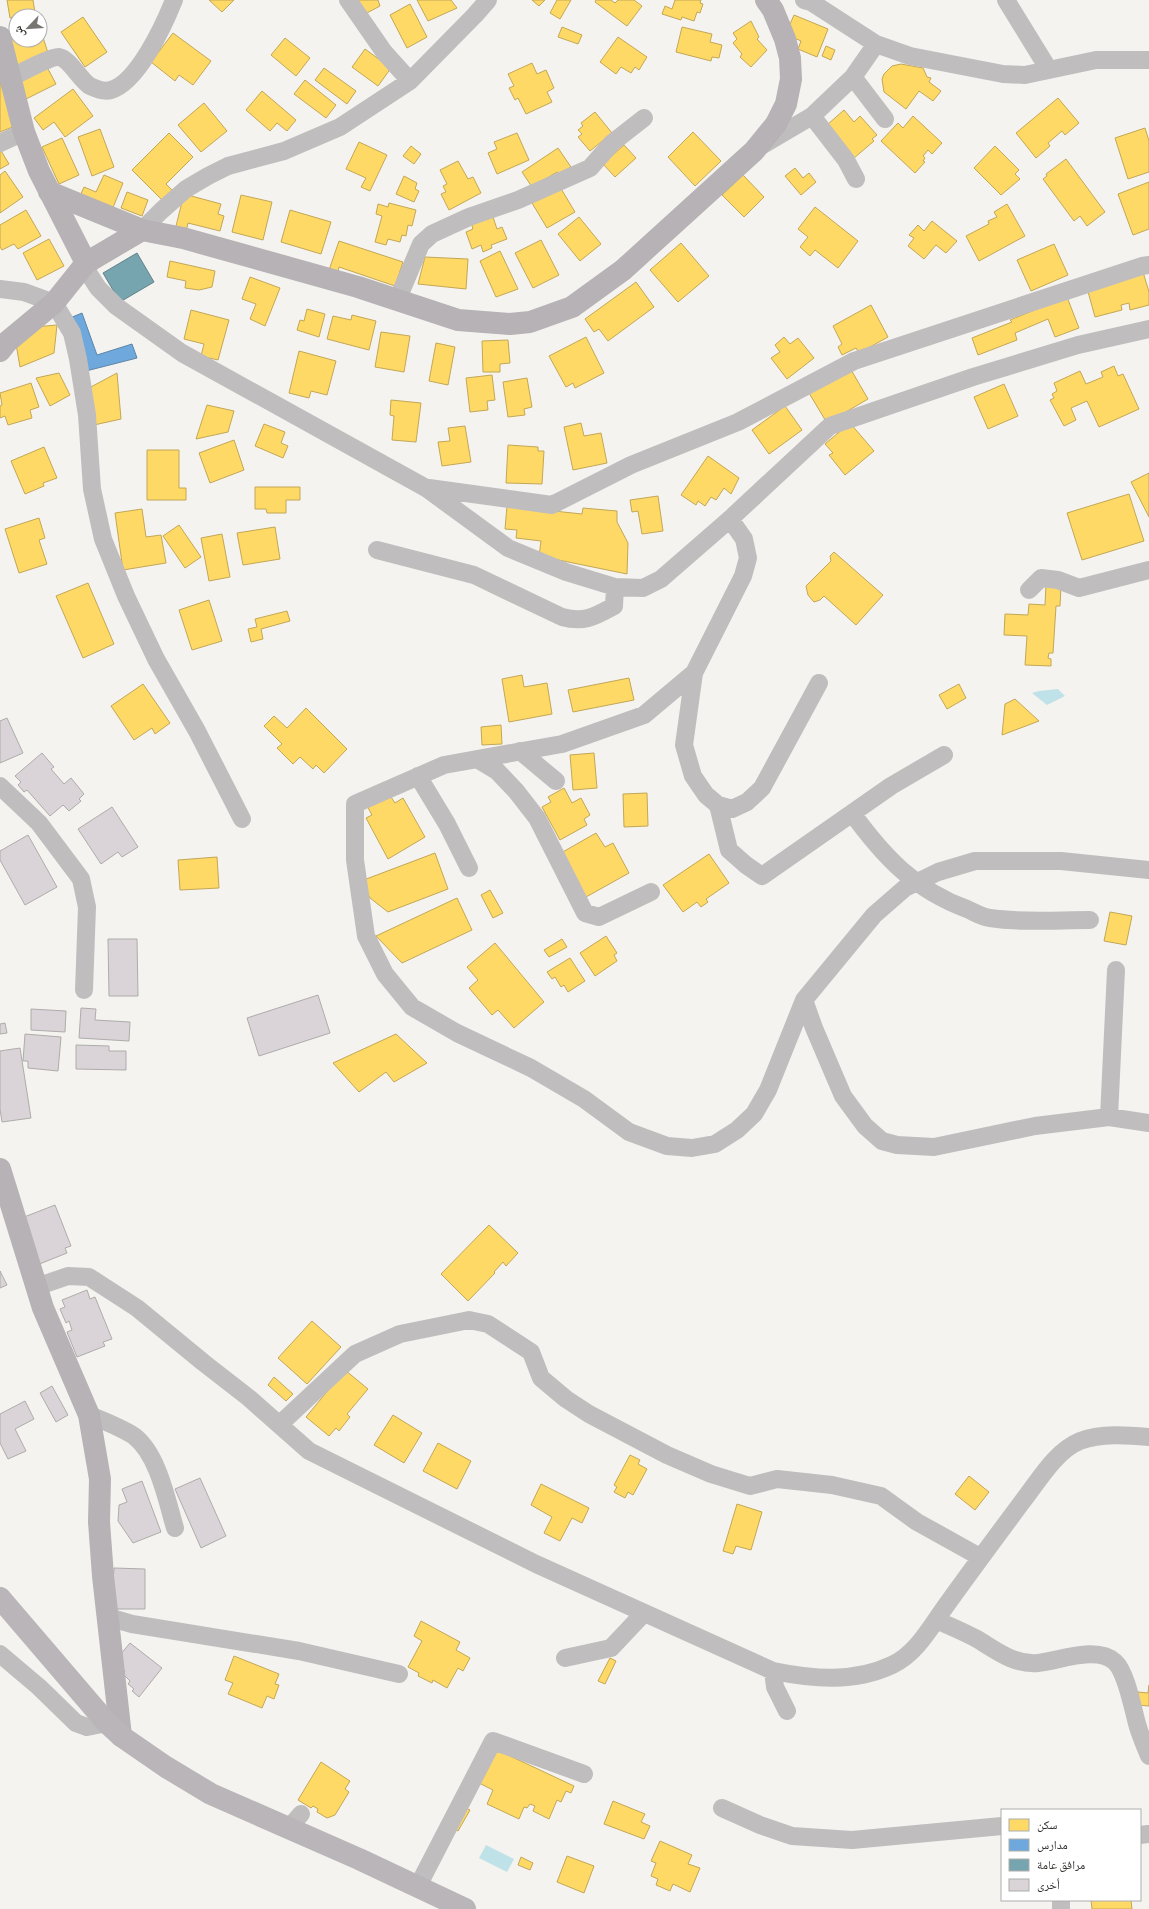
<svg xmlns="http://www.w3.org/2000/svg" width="1149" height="1909" font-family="Barlow,'Noto Naskh Arabic',sans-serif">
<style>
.water{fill:#bfe2e8}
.homes{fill:#ffd966;stroke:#c2a756}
.schools{fill:#6fa8dc;stroke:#5d85a8}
.public{fill:#76a5af;stroke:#628289}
.building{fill:#dad3d7;stroke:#aeacab}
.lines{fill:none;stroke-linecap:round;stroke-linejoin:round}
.street{stroke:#c0bdbf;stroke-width:18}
.secondary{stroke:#b6b2b5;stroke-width:22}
.primary{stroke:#b9b5b8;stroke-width:22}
</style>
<rect width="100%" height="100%" fill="#f5f3ef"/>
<!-- water -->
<path class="water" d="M1058 689 1065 696 1047 705 1032 693 1039 691Z
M486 1845 514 1859 507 1872 479 1858Z"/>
<!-- homes -->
<path class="homes" d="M7 0H33L35 13 10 18Z
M209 0H234L222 12Z
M355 0H378L380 6 363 15Z
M417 0H451L457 8 428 21Z
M532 0H545L539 6Z
M557 0H571L560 19 550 13Z
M596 0H611L615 3 618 0H634L642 6 627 26 595 2Z
M675 0H701L700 3 703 4 700 13 697 12 694 21 682 17 681 20 662 14 665 6 672 9Z
M410 4 427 37 407 48 390 15Z
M794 15 828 29 817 57 798 49 801 41 792 37 787 31Z
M83 17 107 52 85 67 61 32Z
M751 21 759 37 757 39 767 50 751 67 740 57 742 54 733 43 737 39 733 33Z
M562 27 582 35 578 44 558 37Z
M682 27 712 34 710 42 722 45 719 58 712 57 711 61 676 52Z
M40 28 49 56 16 67 5 34 16 31V40H40Z
M173 33 211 61 193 85 179 75 175 81 151 62Z
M618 37 647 57 639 70 635 67 631 73 621 67 616 74 600 62Z
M285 38 310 58 296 76 271 55Z
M826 46 835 50 831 60 822 56Z
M365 49 391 68 378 86 352 67Z
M532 63 537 74 546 70 554 88 547 92 552 102 526 114 518 98 515 100 509 88 514 86 508 74Z
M901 64 923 68 927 77 931 78 929 82 941 91 933 101 919 91 906 109 884 92 882 79 884 74 892 66Z
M47 67 56 84 26 99 17 83Z
M324 68 356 91 347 104 315 80Z
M305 80 336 105 326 118 294 94Z
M0 82 15 126 0 132Z
M73 89 93 116 65 137 54 122 43 130 34 118Z
M262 91 296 120 287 131 277 123 270 131 246 110Z
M1058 98 1079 123 1065 135 1062 131 1048 143 1050 146 1036 158 1016 133Z
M204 103 227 131 201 152 178 125Z
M844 110 854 122 860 116 877 135 872 139 874 141 854 158 827 125Z
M595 112 612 133 590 151 578 137 582 134 578 130 583 126 581 123Z
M913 116 942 143 932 154 928 150 923 156 925 158 923 161 925 162 915 173 881 141 898 123 903 128Z
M1145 128 1149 141V172L1128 179 1115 138Z
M100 129 114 167 92 176 78 137Z
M693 132 721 161 695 186 668 157Z
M169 133 193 157 166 184 173 191 163 201 132 170Z
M517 133 529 160 497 174 488 153 497 149 494 142Z
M62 138 79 175 59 184 42 147Z
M359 142 387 155 370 191 361 187 366 178 346 169Z
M624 145 636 158 615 177 603 164Z
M411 146 421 154 414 164 403 156Z
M995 146 1019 170 1015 174 1020 179 1001 195 974 168Z
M558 148 571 167 559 175 557 172 532 187 522 172Z
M0 149 9 164 0 169Z
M1066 159 1105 212 1087 226 1080 216 1074 221 1043 179 1047 176 1046 174Z
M458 161 468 179 473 177 481 193 449 210 441 194 446 192 443 186 447 184 440 170Z
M795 168 803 178 809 173 816 182 801 195 785 176Z
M5 171 23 197 0 213V175Z
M104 175 123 183 112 210 80 196 84 187 96 192Z
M743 175 764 197 744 217 722 195Z
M404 176 417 183 415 189 419 191 414 202 396 194Z
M1149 182V229L1133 235 1118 194Z
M560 187 575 212 547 228 532 203Z
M127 192 148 200 142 216 121 208Z
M184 194 221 204 218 214 224 216 220 231 188 223 186 232 175 230Z
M241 195 272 202 263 240 232 232Z
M389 203 416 210 412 226 408 225 406 236 402 235 400 242 388 239 386 245 375 242 382 216 376 214 378 204 388 207Z
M1007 204 1025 236 979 261 966 236 989 224 988 221 997 217 994 212Z
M815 207 858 241 838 268 815 250 810 256 800 247 808 237 798 229Z
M26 210 41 236 18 249 14 244 2 250 0 247V225Z
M290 210 331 222 321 254 281 242Z
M492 214 497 229 502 227 507 239 491 245 492 248 483 252 481 245 472 249 466 232 473 229 471 222Z
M579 217 601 244 580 261 558 234Z
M932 221 957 241 946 253 936 245 924 259 908 246 914 238 909 235 918 225 924 231Z
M49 239 64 266 37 280 23 253Z
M541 240 559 275 533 288 515 253Z
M339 241 403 262 395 286 339 267 337 276 328 273Z
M681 243 709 276 678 302 650 270Z
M1054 244 1068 275 1031 291 1017 260Z
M500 251 518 289 496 297 480 261Z
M425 257 468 259 466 289 418 284Z
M170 261 215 271 212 287 199 290 185 288 186 281 167 277Z
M1143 272 1149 292V305L1130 310 1129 303 1121 305 1122 310 1095 317 1087 288Z
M250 277 280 288 265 326 250 319 256 304 242 299Z
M636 282 654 307 608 341 599 329 594 332 585 319Z
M1067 297 1079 328 1055 337 1048 319 1015 333 1017 340 978 355 972 338 1012 322 1010 320Z
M871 305 888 337 859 353 856 348 842 355 838 347 842 344 833 326Z
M307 309 325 314 319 337 297 330 300 320 304 321Z
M191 310 229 320 218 360 201 356 204 344 184 339Z
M352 315 376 321 369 350 327 339 333 316 351 320Z
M57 325 54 353 20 367 16 344 34 327Z
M381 332 410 336 404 372 375 367Z
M586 337 604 373 575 388 573 383 566 387 549 356Z
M784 337 790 344 798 338 814 358 787 379 771 358 780 352 775 345Z
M508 340 510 363 500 364V372H483L482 341Z
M436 343 455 347 448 385 429 381Z
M299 351 336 361 327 395 311 391 309 398 289 393Z
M1114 366 1118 376 1123 374 1139 409 1099 427 1087 401 1071 408 1076 420 1064 426 1050 400 1054 398 1052 394 1057 391 1054 383 1080 371 1086 384 1103 377 1101 372Z
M850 368 868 399 827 423 809 393Z
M59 373 70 395 50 406 36 378Z
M117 373 121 419 94 425 89 388Z
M492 375 495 400 487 401 488 410 470 412 466 378Z
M527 378 532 407 524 409 525 415 508 417 503 382Z
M31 383 39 407 30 410 32 418 8 425 5 416 0 418V406L2 405 0 393Z
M1004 384 1018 416 988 429 974 397Z
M391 400 421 403 416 442 392 440 394 416 390 415Z
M207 405 234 411 228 432 196 439Z
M785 406 802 430 769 454 752 430Z
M581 423 584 436 601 433 607 463 573 470 564 427Z
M850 423 874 451 845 475 829 455 833 453 825 444Z
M264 424 285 432 281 443 288 446 283 458 255 446Z
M465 426 471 462 442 466 438 442 450 441 448 428Z
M234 440 244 470 210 483 199 453Z
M508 445 538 447V451H544L542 484 506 483Z
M44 447 57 478 43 483 44 486 25 494 11 461Z
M147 450H179V488H186V500H147Z
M708 456 739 478 731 494 724 488 716 500 711 497 705 506 698 501 696 505 681 495Z
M1149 473V517L1131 482Z
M255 487H300V500H286V513H267L266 509H255Z
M1129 494 1144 541 1082 560 1067 513Z
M658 496 663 531 642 534 638 511 632 512 630 500Z
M507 506 582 514 583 508 617 511V522L628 543 627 574 539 556 541 541 516 538 517 530 505 529Z
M142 509 146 537 161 535 166 563 123 570 115 513Z
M39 518 45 538 39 540 47 564 19 573 5 529Z
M179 525 201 557 185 568 163 536Z
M275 527 280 559 243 565 237 533Z
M222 534 230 577 209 581 201 538Z
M834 552 883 595 856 625 824 596 820 600 814 602 808 595 806 586 831 561 830 556Z
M88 583 114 644 83 658 56 596Z
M1046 585 1061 586 1060 606H1056L1053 653H1049L1048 658 1051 659V666L1025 665 1027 636 1004 635 1005 614 1028 615 1029 604 1045 605Z
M209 600 222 641 192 650 179 610Z
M287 611 290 621 261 629 263 639 251 642 248 629 257 627 255 619Z
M522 675 524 687 547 683 552 714 509 722 502 679Z
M629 678 634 700 573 712 568 690Z
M143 684 170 723 155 734 152 728 134 740 111 706Z
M959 684 966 698 947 709 939 695Z
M1015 699 1039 721 1002 735 1005 704Z
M306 708 347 749 324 773 316 765 313 769 300 757 293 764 277 748 282 744 264 726 274 716 287 728Z
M501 725 502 744 482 745 481 727Z
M594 753 597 788 573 790 570 755Z
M564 788 572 803 581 798 590 815 584 819 587 825 560 840 542 807 551 802 548 797Z
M647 793 648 826 624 827 623 794Z
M389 794 395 803 403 798 425 837 388 859 366 818 372 815 367 806Z
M596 833 605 847 613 843 629 873 586 897 561 853Z
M435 853 448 889 388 912 370 898 361 881Z
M709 854 729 883 706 899 708 902 701 907 697 902 683 912 663 885Z
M217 857 219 888 180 890 178 860Z
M490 890 503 913 493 918 481 895Z
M457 898 472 930 402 963 376 936Z
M1110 912 1132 916 1126 945 1104 941Z
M606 936 617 953 614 955 617 961 595 976 580 953Z
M562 939 567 947 549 957 544 950Z
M495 943 544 1002 514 1028 498 1010 492 1015 469 988 478 980 467 967Z
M570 958 585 981 568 992 564 985 561 987 555 977 552 979 547 972Z
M396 1034 427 1063 394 1082 386 1072 359 1092 333 1063Z
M489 1225 518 1253 506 1266 503 1262 494 1272 495 1273 468 1301 441 1274Z
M312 1321 341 1347 307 1384 278 1358Z
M345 1370 368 1389 347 1414 350 1417 339 1431 336 1428 329 1436 306 1417Z
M274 1377 293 1394 286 1401 268 1385Z
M393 1415 422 1433 404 1463 374 1445Z
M438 1443 471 1461 457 1489 423 1471Z
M630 1455 640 1460 638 1464 647 1469 633 1495 628 1492 625 1498 614 1492 617 1487 614 1485Z
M969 1476 989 1492 975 1510 955 1494Z
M541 1484 589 1508 582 1523 572 1518 560 1541 544 1533 552 1517 531 1505Z
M737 1504 762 1512 751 1550 736 1546 733 1554 723 1551Z
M421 1621 460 1642 456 1650 470 1658 463 1671 458 1668 447 1688 433 1680 432 1683 418 1676 419 1673 408 1667 422 1641 414 1636Z
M234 1656 279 1674 275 1684 279 1685 274 1699 267 1696 262 1708 228 1694 233 1683 225 1680Z
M610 1658 616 1661 605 1684 598 1681Z
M1149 1685V1706L1137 1705 1138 1692 1148 1693Z
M493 1748 574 1786 571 1793 566 1791 561 1802 557 1800 549 1819 533 1811 535 1806 530 1804 527 1808 524 1807 519 1819 487 1804 493 1790 477 1782Z
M321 1762 350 1781 345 1789 349 1792 335 1815 327 1818 317 1812 318 1809 313 1806 311 1808 298 1800Z
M613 1801 645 1814 641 1822 650 1826 644 1839 604 1824Z
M462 1806 470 1810 458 1831 450 1826Z
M660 1841 692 1855 688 1864 700 1868 690 1892 673 1884 670 1891 656 1885 658 1879 651 1876 656 1863 651 1861Z
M567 1856 594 1866 584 1893 557 1882Z
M521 1857 533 1863 530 1870 518 1865Z
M1091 1900H1131L1132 1909H1092Z"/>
<!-- schools -->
<path class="schools" d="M82 313 97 355 132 344 137 358 86 371 70 318Z"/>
<!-- public -->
<path class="public" d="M137 253 154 282 120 302 103 273Z"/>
<!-- building -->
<path class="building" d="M7 718 23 753 0 763V721Z
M42 753 54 767 51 769 64 784 71 778 84 794 79 799 81 801 69 811 63 805 50 816 27 790 24 792 18 785 21 782 15 776Z
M112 807 138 847 122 857 118 852 101 864 78 829Z
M28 835 57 887 25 905 0 860V851Z
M108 939H137L138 996H109Z
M318 995 330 1033 259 1056 247 1018Z
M81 1008 96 1009 95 1020 130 1022 129 1041 79 1038Z
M31 1009 66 1011 65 1032 31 1030Z
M5 1023 7 1033 0 1034V1024Z
M25 1034 61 1037 58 1071 28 1068V1061H23Z
M76 1045 109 1046V1051H126V1070L76 1069Z
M20 1048 31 1118 2 1122 0 1109V1051Z
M55 1205 71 1246 65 1248 67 1253 37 1265 19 1219Z
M0 1271 7 1285 0 1288Z
M87 1290 90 1299 95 1297 112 1339 103 1342 105 1346 77 1357 67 1332 72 1330 69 1321 66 1323 60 1309 65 1307 62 1300Z
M52 1386 68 1415 56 1422 40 1393Z
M25 1401 34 1419 15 1429 26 1451 8 1459 0 1443V1414Z
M200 1478 226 1536 201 1548 175 1489Z
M142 1481 161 1532 133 1543 118 1521 119 1505 127 1502 122 1489Z
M114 1568 145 1569V1609H111Z
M130 1643 162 1668 139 1697 132 1691 134 1689 128 1684 130 1681 123 1674 125 1671 117 1665 115 1661Z"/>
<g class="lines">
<!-- street -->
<path class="street" d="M348 0 384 52 410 81
M804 0 811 2 876 44 910 56 1003 74 1025 75 1096 60H1149
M1006 0 1049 70
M12 77C20 73 52 56 59 57 70 59 80 80 90 86 96 89 104 92 111 90 138 82 164 25 174 0
M853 77 885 119
M812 116 846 160 856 179
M0 143 24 132
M761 146 812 116 853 77 876 44
M142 230 161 211 186 189 208 176 228 166 284 151 340 127 410 81 475 15 488 0
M86 263 89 274 98 288 116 306 182 353 426 488 508 548 566 572 615 587 643 588 661 579 730 519 830 426 973 377 1078 345 1149 329
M0 289 24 292 54 303 72 333 78 359 87 415 92 489 103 539 126 596 156 659 197 731 242 819
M397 301 421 244 432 234 469 217 518 200 590 168 612 143 644 118
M429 488 552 505 631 465 738 422 854 361 1142 266 1149 265
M730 519 744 539 748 558 743 576 694 673 644 715 562 744 444 765 355 804V860L366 936 385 974 412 1007 457 1033 531 1068 584 1099 629 1132 667 1146 692 1148 715 1144 737 1130 754 1114 768 1090 804 1000 874 915 905 888 938 872 975 861H1061L1149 870
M377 550 474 575 562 617C584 623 594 617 614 606L615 587
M1029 590 1041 578 1058 580 1079 588 1149 570
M694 673 684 745 693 776 706 795 718 805 732 809 747 802 762 788 819 683
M520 751 556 781
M477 759 497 771 516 791 537 818 585 913 599 917 651 892
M418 776 447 824 469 868
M0 786 39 823 81 879 87 907 84 990
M718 805 729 850 746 865 762 876 891 786 944 755
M852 813C884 857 915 890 967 909 974 912 982 917 990 918 1023 923 1057 920 1090 920
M804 1000 814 1028 843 1096 865 1126 882 1141 897 1145 934 1147 1035 1126 1109 1117 1149 1123
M1109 1117 1116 970
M36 1287 68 1276 89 1277 137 1308 204 1363 249 1398 309 1451 536 1564 773 1671C813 1679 854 1683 892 1665 916 1654 930 1628 945 1607 970 1572 996 1537 1022 1502 1038 1482 1055 1451 1080 1441 1101 1433 1127 1435 1149 1437
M89 1415C104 1421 120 1427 134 1436 158 1454 167 1501 175 1528
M280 1424 355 1354 400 1334 469 1320 488 1324 531 1352 541 1378 566 1399 589 1414 667 1455 711 1474 750 1486 777 1479 832 1485 881 1496 917 1522 980 1557
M108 1617 132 1624 299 1651 399 1674
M936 1620C950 1626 964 1632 977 1639 997 1651 1014 1665 1038 1663 1059 1661 1097 1645 1115 1662 1127 1673 1133 1711 1138 1727 1141 1737 1145 1746 1149 1756
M0 1654 39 1687 76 1723 87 1727 107 1723
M565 1658 611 1648 644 1613
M773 1671 775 1687 787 1711
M722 1808 760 1825 792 1836 852 1840 1002 1826
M289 1828 301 1814
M1140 1835 1148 1834
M418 1886 493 1741 584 1774
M1061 1900V1909"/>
<!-- secondary -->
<path class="secondary" d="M0 37 24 132 39 171 86 263
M49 192 142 230 183 238 358 287 458 320 510 324 530 322 572 307 623 270 754 151 776 124 786 104 791 79 790 58 785 39 773 10 766 0
M0 351 7 342 54 303 86 263 142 230
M0 1169 43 1308 89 1415 100 1479 99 1522 103 1576 121 1736"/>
<!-- primary -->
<path class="primary" d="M0 1598 107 1723 121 1736 166 1767 211 1794 359 1859 465 1909"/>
</g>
<!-- legend -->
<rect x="1001" y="1809" width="140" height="92" fill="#ffffff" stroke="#adadac"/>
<rect x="1009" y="1819" width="20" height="12" fill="#ffd966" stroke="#adadac"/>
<text x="1037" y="1829" font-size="12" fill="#333230">سكن</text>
<rect x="1009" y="1839" width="20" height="12" fill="#6fa8dc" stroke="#adadac"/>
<text x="1037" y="1849" font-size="12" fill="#333230">مدارس</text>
<rect x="1009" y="1859" width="20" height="12" fill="#76a5af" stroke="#adadac"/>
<text x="1037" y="1869" font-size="12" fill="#333230">مرافق عامة</text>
<rect x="1009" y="1879" width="20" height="12" fill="#dad3d7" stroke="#adadac"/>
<text x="1037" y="1889" font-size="12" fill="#333230">أخرى</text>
<!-- north arrow -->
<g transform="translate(28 28) rotate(245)"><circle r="19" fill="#ffffff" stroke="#adadac"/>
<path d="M0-3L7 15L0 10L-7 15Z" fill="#777673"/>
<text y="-6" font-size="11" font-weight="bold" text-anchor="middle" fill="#333230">ش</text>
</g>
</svg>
